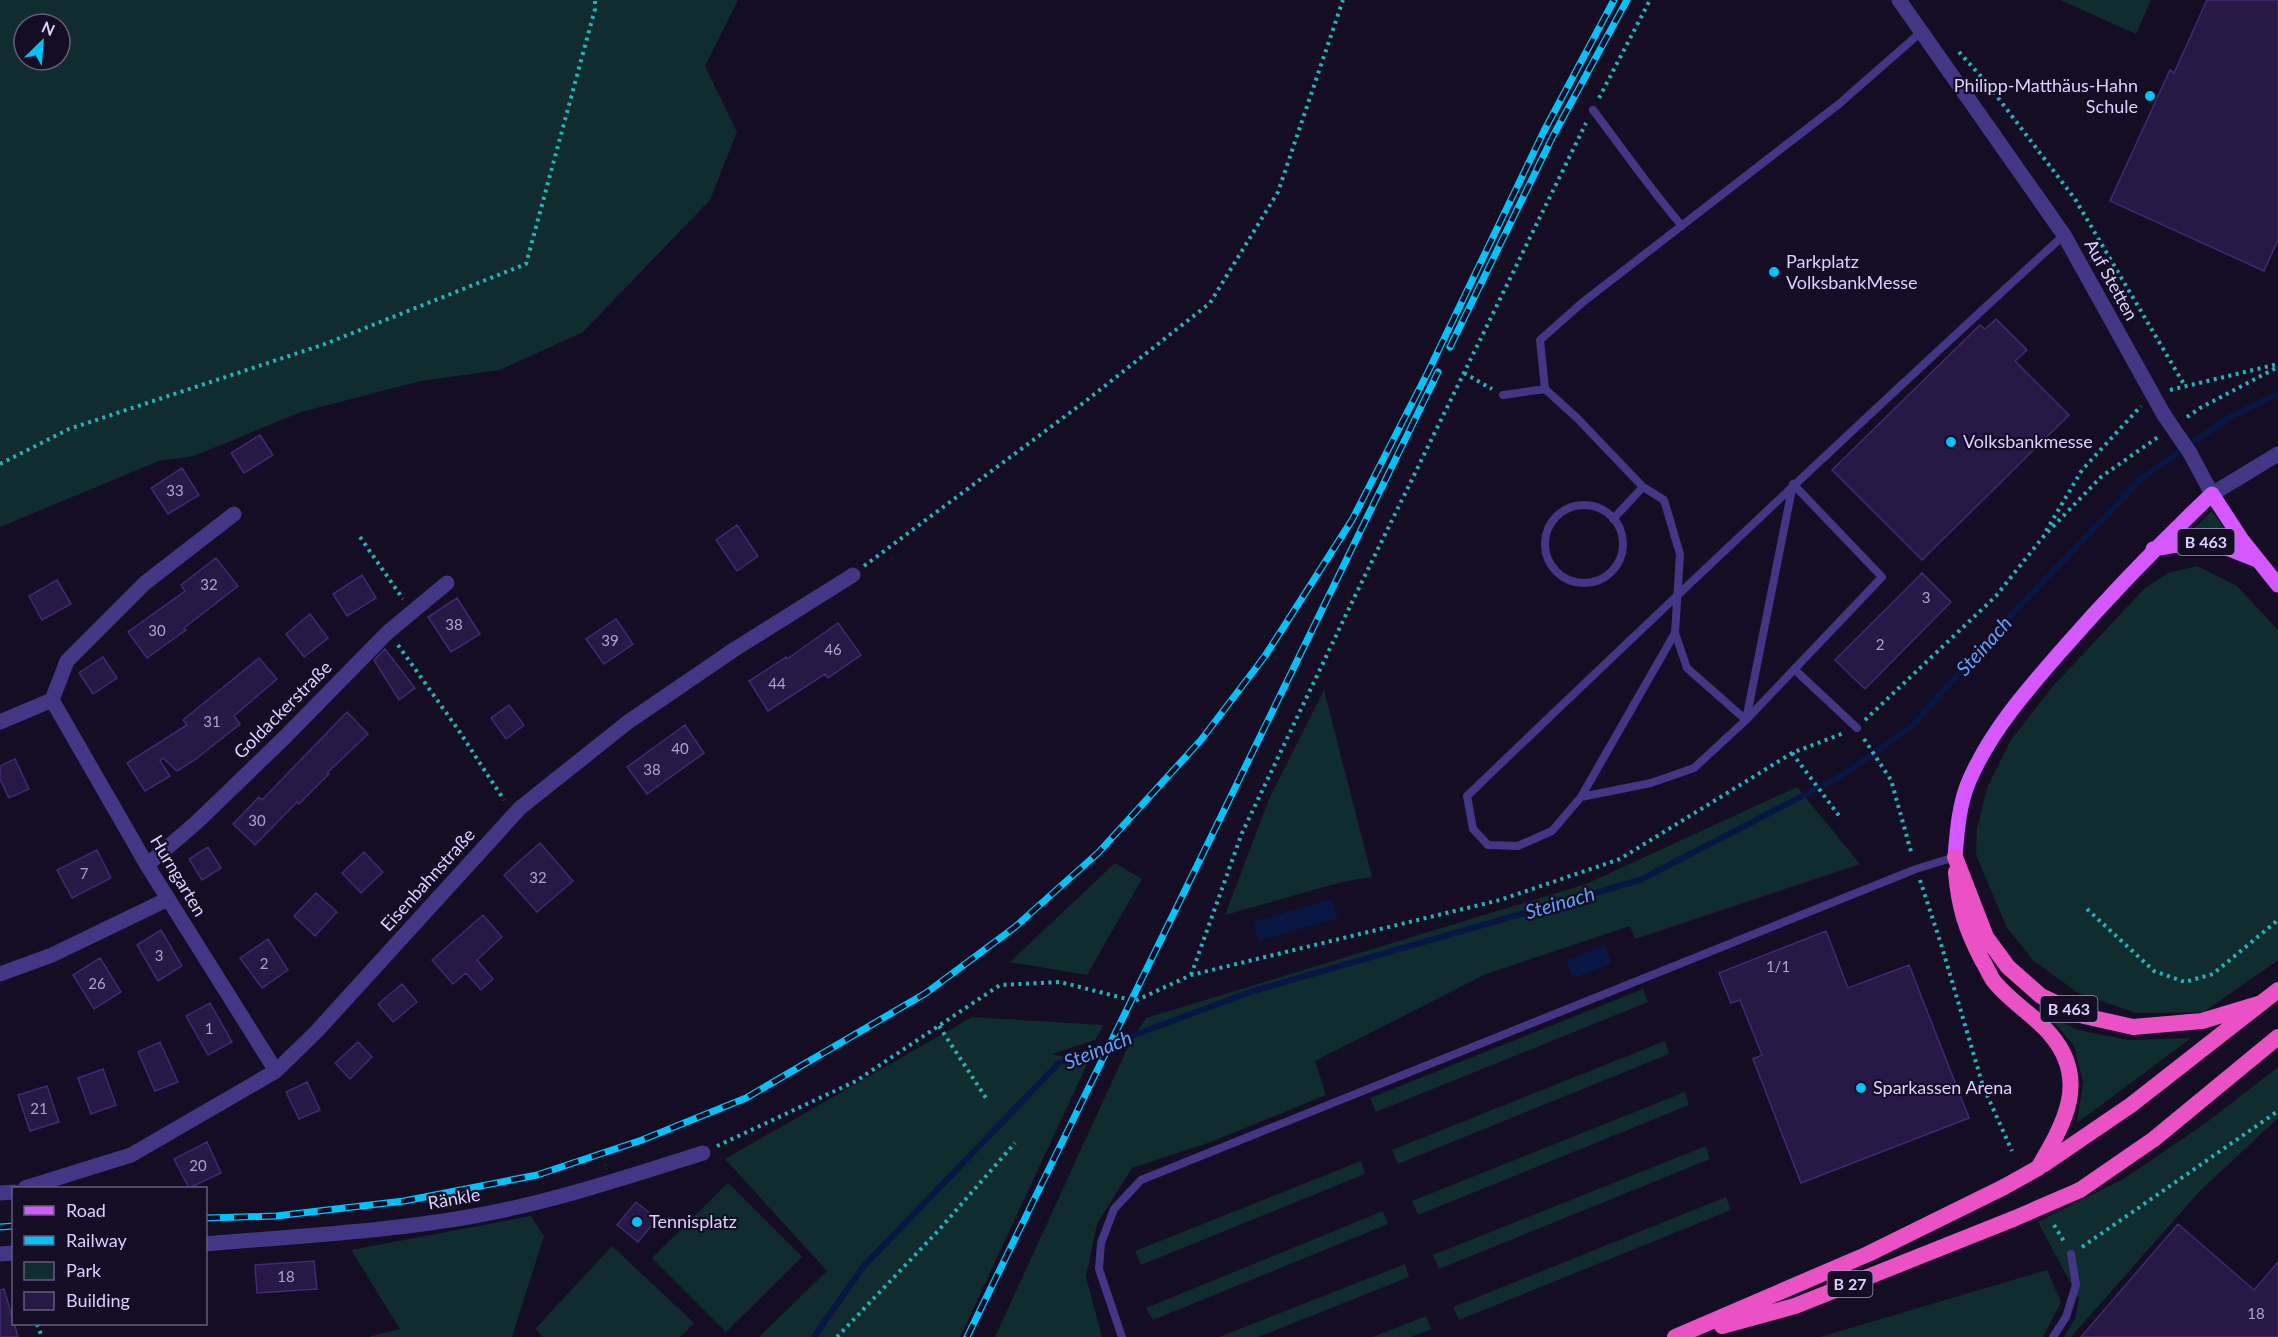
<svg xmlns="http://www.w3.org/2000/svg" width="2278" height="1337" font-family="Lato,sans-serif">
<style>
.green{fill:#102c2e;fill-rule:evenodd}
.water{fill:#081643}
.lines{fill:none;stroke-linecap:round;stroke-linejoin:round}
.stream{stroke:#081643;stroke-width:6}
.building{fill:#271846;stroke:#412a73;stroke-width:1.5}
.path{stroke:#29b1ba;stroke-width:4;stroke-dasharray:3 4.5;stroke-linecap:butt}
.service{stroke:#433685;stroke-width:8}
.minor{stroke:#433685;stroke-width:15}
.tertiary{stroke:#433685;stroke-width:15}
.primary{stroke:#d557ff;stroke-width:15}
.trunk{stroke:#ea51c5;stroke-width:16}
.rail-casing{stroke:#00c3fb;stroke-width:7}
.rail{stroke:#140d24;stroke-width:4.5;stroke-dasharray:14;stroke-linecap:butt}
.tertiary-bridge{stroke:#433685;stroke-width:15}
.trunk-bridge{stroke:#ea51c5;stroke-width:16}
.poi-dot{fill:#00c3fb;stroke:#140d24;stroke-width:2}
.labels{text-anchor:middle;stroke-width:4.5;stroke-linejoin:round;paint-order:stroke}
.number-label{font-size:15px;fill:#afa2d1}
.shield{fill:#140d24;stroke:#a096bd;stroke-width:1.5}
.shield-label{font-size:16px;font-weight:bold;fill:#dcd0ff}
.poi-label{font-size:18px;fill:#dcd0ff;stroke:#140d24;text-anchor:start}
.street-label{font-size:18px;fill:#dcd0ff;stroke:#140d24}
.water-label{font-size:20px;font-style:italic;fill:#5ea1ff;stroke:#140d24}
</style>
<rect width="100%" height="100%" fill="#140d24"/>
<!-- green -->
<path class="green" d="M0 0H738L705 66 737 132 710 200 583 332 500 370 421 381 301 412 194 456 159 461 0 527ZM24 24H60V60H24Z
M2060 0H2151L2136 34Z
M2212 511 2229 536 2205 529 2191 531Z
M2197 566 2237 586 2278 630V960L2204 1012 2136 1013 2078 993 2034 961 2007 928 1976 855 1977 828 1987 788 2011 740 2053 686 2145 588 2168 573Z
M1324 690 1372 877 1342 882 1225 915 1269 799Z
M1797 787 1860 864 1635 939 1630 926 1486 974 1315 1061 1326 1095 1211 1142 1132 1168 1097 1224 1086 1277 1102 1337H995L1126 1051 1146 1018 1586 884Z
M1115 863 1142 879 1087 975 1010 962Z
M1643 989 1648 1002 1376 1112 1370 1098Z
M2049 1016 2078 1030 2129 1040 2191 1038 2077 1123 2083 1081 2074 1046Z
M972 1017 1104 1025 1095 1040 1052 1054 1088 1062 960 1337H759L827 1271 725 1159Z
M1665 1041 1669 1054 1398 1164 1392 1150Z
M2278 1067V1118L2199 1192 2071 1337H2064L2075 1319 2079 1299 2038 1222 2125 1178 2207 1122Z
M1685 1092 1689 1105 1418 1215 1412 1201Z
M1706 1146 1710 1159 1439 1269 1433 1255Z
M1361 1161 1365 1174 1141 1265 1135 1251Z
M728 1183 802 1257 726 1332 652 1258Z
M1726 1197 1731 1210 1459 1320 1453 1307Z
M1383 1211 1388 1224 1153 1320 1146 1308Z
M531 1216 544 1236 512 1337H368L400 1329 351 1250Z
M612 1246 694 1323 680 1337H543L535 1329Z
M1405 1264 1409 1277 1258 1337H1219Z
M2047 1270 2061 1302 2043 1337H1820Z
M1426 1316 1431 1329 1411 1337H1373Z"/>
<!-- water -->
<path class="water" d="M1332 899 1338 918 1259 941 1253 922Z
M1605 945 1612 964 1573 978 1566 960Z"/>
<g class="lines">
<!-- stream -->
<path class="stream" d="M814 1337 863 1267 1059 1063 1253 991 1640 880 1843 775 1912 726 2018 608 2142 478 2228 418 2278 394"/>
</g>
<!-- building -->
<path class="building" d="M2207 0H2278V240L2264 271 2110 201 2170 70 2174 73Z
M1996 319 2027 350 2015 361 2069 415 1922 560 1832 470 1980 325 1985 329Z
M260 435 273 455 244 473 231 453Z
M182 468 199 495 168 514 151 488Z
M737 525 758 556 737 571 716 540Z
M216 558 238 586 184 628 186 630 147 658 128 632 185 591 181 585Z
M1922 573 1951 602 1865 689 1835 660Z
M362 575 376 598 347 616 333 594Z
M57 580 71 604 42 620 29 596Z
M457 598 480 634 451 652 428 617Z
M310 614 328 638 304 657 286 634Z
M616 619 633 644 604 664 586 639Z
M838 623 861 655 828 678 825 674 768 711 749 681 786 657 787 659Z
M385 649 415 688 399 700 374 660Z
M103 657 117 678 93 694 79 673Z
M259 658 277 679 234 716 240 724 196 759 177 771 163 758 160 761 170 776 145 791 127 763 187 725 183 720Z
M509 705 524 725 506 739 491 718Z
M347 712 368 734 327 773 329 774 299 804 297 802 255 845 233 824 259 797 262 800Z
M685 725 704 753 647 794 627 767Z
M15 759 29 789 9 798 0 779V766Z
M540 843 573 881 537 912 504 875Z
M208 847 221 868 202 880 189 859Z
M97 850 111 878 72 898 57 870Z
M364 852 383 872 361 893 342 873Z
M316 893 337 912 315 936 294 916Z
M483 915 502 937 477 960 493 979 481 990 466 973 453 984 432 960Z
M161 930 182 966 158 981 137 945Z
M1826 931 1848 988 1909 965 1969 1118 1801 1183 1753 1059 1762 1055 1740 1000 1731 1003 1719 973Z
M268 939 288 970 262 988 240 958Z
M100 958 121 992 94 1009 73 975Z
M402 984 417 1002 393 1022 378 1004Z
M210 1003 232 1042 208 1055 186 1016Z
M160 1042 178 1082 155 1091 138 1052Z
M358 1042 372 1057 350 1079 335 1063Z
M103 1069 116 1105 91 1114 78 1078Z
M307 1082 320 1110 299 1119 286 1092Z
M47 1086 59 1122 30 1131 18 1095Z
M207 1142 221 1173 189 1188 174 1159Z
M636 1202 657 1219 638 1242 617 1225Z
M2178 1224 2254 1290 2278 1262V1337H2081Z
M314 1261 317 1289 257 1293 255 1265Z
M4 1289 14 1323 18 1337H0V1290Z"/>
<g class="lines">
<!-- path -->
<path class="path" d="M1959 52 1986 82 2075 199 2185 386
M1599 98 1650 0
M1464 373 1492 389
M2170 390 2278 364
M2187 417 2200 408 2278 367
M0 464 69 429 325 344 526 264 595 9V0
M2046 531 2082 470 2141 406
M360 537 403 599
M864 566 1087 400 1210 303 1278 192 1343 0
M398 645 457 728 504 800
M1865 720 1996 596 2043 537 2101 477 2158 437
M1864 739 1891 780 1912 855
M1792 753 1840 817
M1920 880 1941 944 1983 1086 2012 1151
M2087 909 2154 971 2185 982 2213 974 2278 920
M1191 975 1242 833 1354 598 1586 123
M939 1026 988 1101
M717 1146 856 1081 1000 985 1060 982 1135 1001 1191 975 1500 900 1620 859 1792 753 1844 733
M2054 1225 2065 1243
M2082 1247 2278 1111
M37 1324 42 1337
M837 1337 937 1232 1015 1143"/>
<!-- service -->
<path class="service" d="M1921 32 1839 104 1583 302 1540 340 1545 389 1577 418 1643 487 1664 500 1680 554 1675 633 1581 797 1552 831 1518 846 1488 845 1473 829 1467 796C1664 607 1863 419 2064 235
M1593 110C1623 149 1650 189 1682 226
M1503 395 1545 389
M1545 544a39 39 0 1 1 78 0a39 39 0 1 1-78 0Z
M1613 519 1643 487
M1675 633 1687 668 1746 720
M1794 669 1857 728
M1581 797 1651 783 1694 768 1746 720 1882 577 1793 484 1746 720
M1122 1337 1099 1269 1101 1243 1114 1209 1141 1180 1916 869 1955 857
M2053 1337 2066 1317 2076 1285 2071 1254"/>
<!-- minor -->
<path class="minor" d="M2212 494 2278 454
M52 700 147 865 276 1071
M0 722 52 700 67 661 145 583 234 514
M147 865 197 822 285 737 388 632 447 583
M0 974 52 955 168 899
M25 1188 131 1155 276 1071 317 1031 520 808 628 722 735 649 853 575
M0 1193 14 1192
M206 1244C295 1236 385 1232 474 1216 552 1202 627 1177 703 1153
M0 1254 14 1253"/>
<!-- tertiary -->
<path class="tertiary" d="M1899 0 2064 235 2164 415
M2190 453 2212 494"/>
<!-- primary -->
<path class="primary" d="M2153 549 2201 541 2224 547 2257 560
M1955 857C1957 832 1959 804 1969 781 1990 732 2026 691 2061 651 2109 596 2159 544 2212 494L2242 540 2278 585"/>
<!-- trunk -->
<path class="trunk" d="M1955 857 1986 937 2008 967 2041 996 2084 1016 2133 1027 2202 1021 2262 1003
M1956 872C1959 908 1966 929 1982 960 1986 966 1989 974 1993 980 2009 1001 2033 1014 2050 1034 2090 1080 2064 1124 2038 1168
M2043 1165 2131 1105 2278 990
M2080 1190 2154 1139 2278 1037
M1722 1326 1795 1306 2013 1219
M1675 1337 1868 1254 2004 1187"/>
<defs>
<path id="rail" d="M1450 347 1553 136 1627 0
M206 1218 276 1216 404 1201 537 1175 642 1140 746 1098 926 993 1015 927 1099 852 1201 740 1265 656 1352 520 1428 372 1544 131 1614 0
M0 1227 14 1226
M967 1337 1438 372"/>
</defs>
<!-- rail casing -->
<use href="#rail" class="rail-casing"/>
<!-- rail -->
<use href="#rail" class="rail"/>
<!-- tertiary-bridge -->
<path class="tertiary-bridge" d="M2164 415 2190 453"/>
<!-- trunk-bridge -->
<path class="trunk-bridge" d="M2004 1187 2038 1168
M2013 1219 2080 1190"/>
</g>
<!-- markers -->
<g class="poi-dot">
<circle cx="2150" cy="96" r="6"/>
<circle cx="1774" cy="272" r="6"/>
<circle cx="1951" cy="442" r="6"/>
<circle cx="1861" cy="1088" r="6"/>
<circle cx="637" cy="1222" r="6"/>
</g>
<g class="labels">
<!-- number labels -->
<g class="number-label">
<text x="175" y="496">33</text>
<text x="209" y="590">32</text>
<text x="1926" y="603">3</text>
<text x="454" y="630">38</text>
<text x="157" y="636">30</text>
<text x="610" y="646">39</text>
<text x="1880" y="650">2</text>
<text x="833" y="655">46</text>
<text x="777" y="689">44</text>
<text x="212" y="727">31</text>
<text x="680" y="754">40</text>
<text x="652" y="775">38</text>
<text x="257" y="826">30</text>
<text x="84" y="879">7</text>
<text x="538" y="883">32</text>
<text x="159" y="961">3</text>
<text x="264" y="969">2</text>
<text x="1778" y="972">1/1</text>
<text x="97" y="989">26</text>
<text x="209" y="1034">1</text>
<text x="39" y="1114">21</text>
<text x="198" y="1171">20</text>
<text x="286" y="1282">18</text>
<text x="2256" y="1319">18</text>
</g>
<!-- shield labels -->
<g class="shield">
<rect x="2177.5" y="529" width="57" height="26" rx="4.5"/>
<rect x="2040.5" y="996" width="57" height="26" rx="4.5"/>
<rect x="1827.5" y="1271" width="45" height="26" rx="4.5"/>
</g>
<g class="shield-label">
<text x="2206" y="548">B 463</text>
<text x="2069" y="1015">B 463</text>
<text x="1850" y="1290">B 27</text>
</g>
<!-- poi labels -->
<g class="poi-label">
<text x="2138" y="92" text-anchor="end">Philipp-Matthäus-Hahn<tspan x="2138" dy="21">Schule</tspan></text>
<text x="1786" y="268">Parkplatz<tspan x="1786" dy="21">VolksbankMesse</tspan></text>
<text x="1963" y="448">Volksbankmesse</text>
<text x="1873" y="1094">Sparkassen Arena</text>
<text x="649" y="1228">Tennisplatz</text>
</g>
<!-- street labels -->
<g class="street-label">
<text transform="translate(2111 280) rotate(61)" y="6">Auf Stetten</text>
<text transform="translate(283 710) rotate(-45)" y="6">Goldackerstraße</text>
<text transform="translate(178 876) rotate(59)" y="6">Hurngarten</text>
<text transform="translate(428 880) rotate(-48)" y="6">Eisenbahnstraße</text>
<text transform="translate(454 1199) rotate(-10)" y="6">Ränkle</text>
</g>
<!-- water labels -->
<g class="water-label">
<text transform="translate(1984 646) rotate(-48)" y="7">Steinach</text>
<text transform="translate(1560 903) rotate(-16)" y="7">Steinach</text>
<text transform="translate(1098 1050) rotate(-22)" y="7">Steinach</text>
</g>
</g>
<!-- legend -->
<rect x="12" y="1187" width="195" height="138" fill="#140d24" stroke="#645b7c" stroke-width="1.5"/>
<rect x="24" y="1206" width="30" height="9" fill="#d557ff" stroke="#645b7c" stroke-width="1.5"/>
<text x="66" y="1217" font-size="18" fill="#dcd0ff">Road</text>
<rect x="24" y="1236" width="30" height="9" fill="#00c3fb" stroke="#645b7c" stroke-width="1.5"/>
<text x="66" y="1247" font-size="18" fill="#dcd0ff">Railway</text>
<rect x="24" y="1262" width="30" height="18" fill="#102c2e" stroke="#645b7c" stroke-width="1.5"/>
<text x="66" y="1277" font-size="18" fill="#dcd0ff">Park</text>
<rect x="24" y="1292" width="30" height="18" fill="#271846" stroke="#645b7c" stroke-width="1.5"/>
<text x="66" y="1307" font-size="18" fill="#dcd0ff">Building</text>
<!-- north arrow -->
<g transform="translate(42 42) rotate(25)"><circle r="28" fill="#140d24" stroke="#645b7c" stroke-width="1.5"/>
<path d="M0-4.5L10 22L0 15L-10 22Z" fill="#00c3fb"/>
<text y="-9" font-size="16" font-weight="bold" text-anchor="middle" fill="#dcd0ff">N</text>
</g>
</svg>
